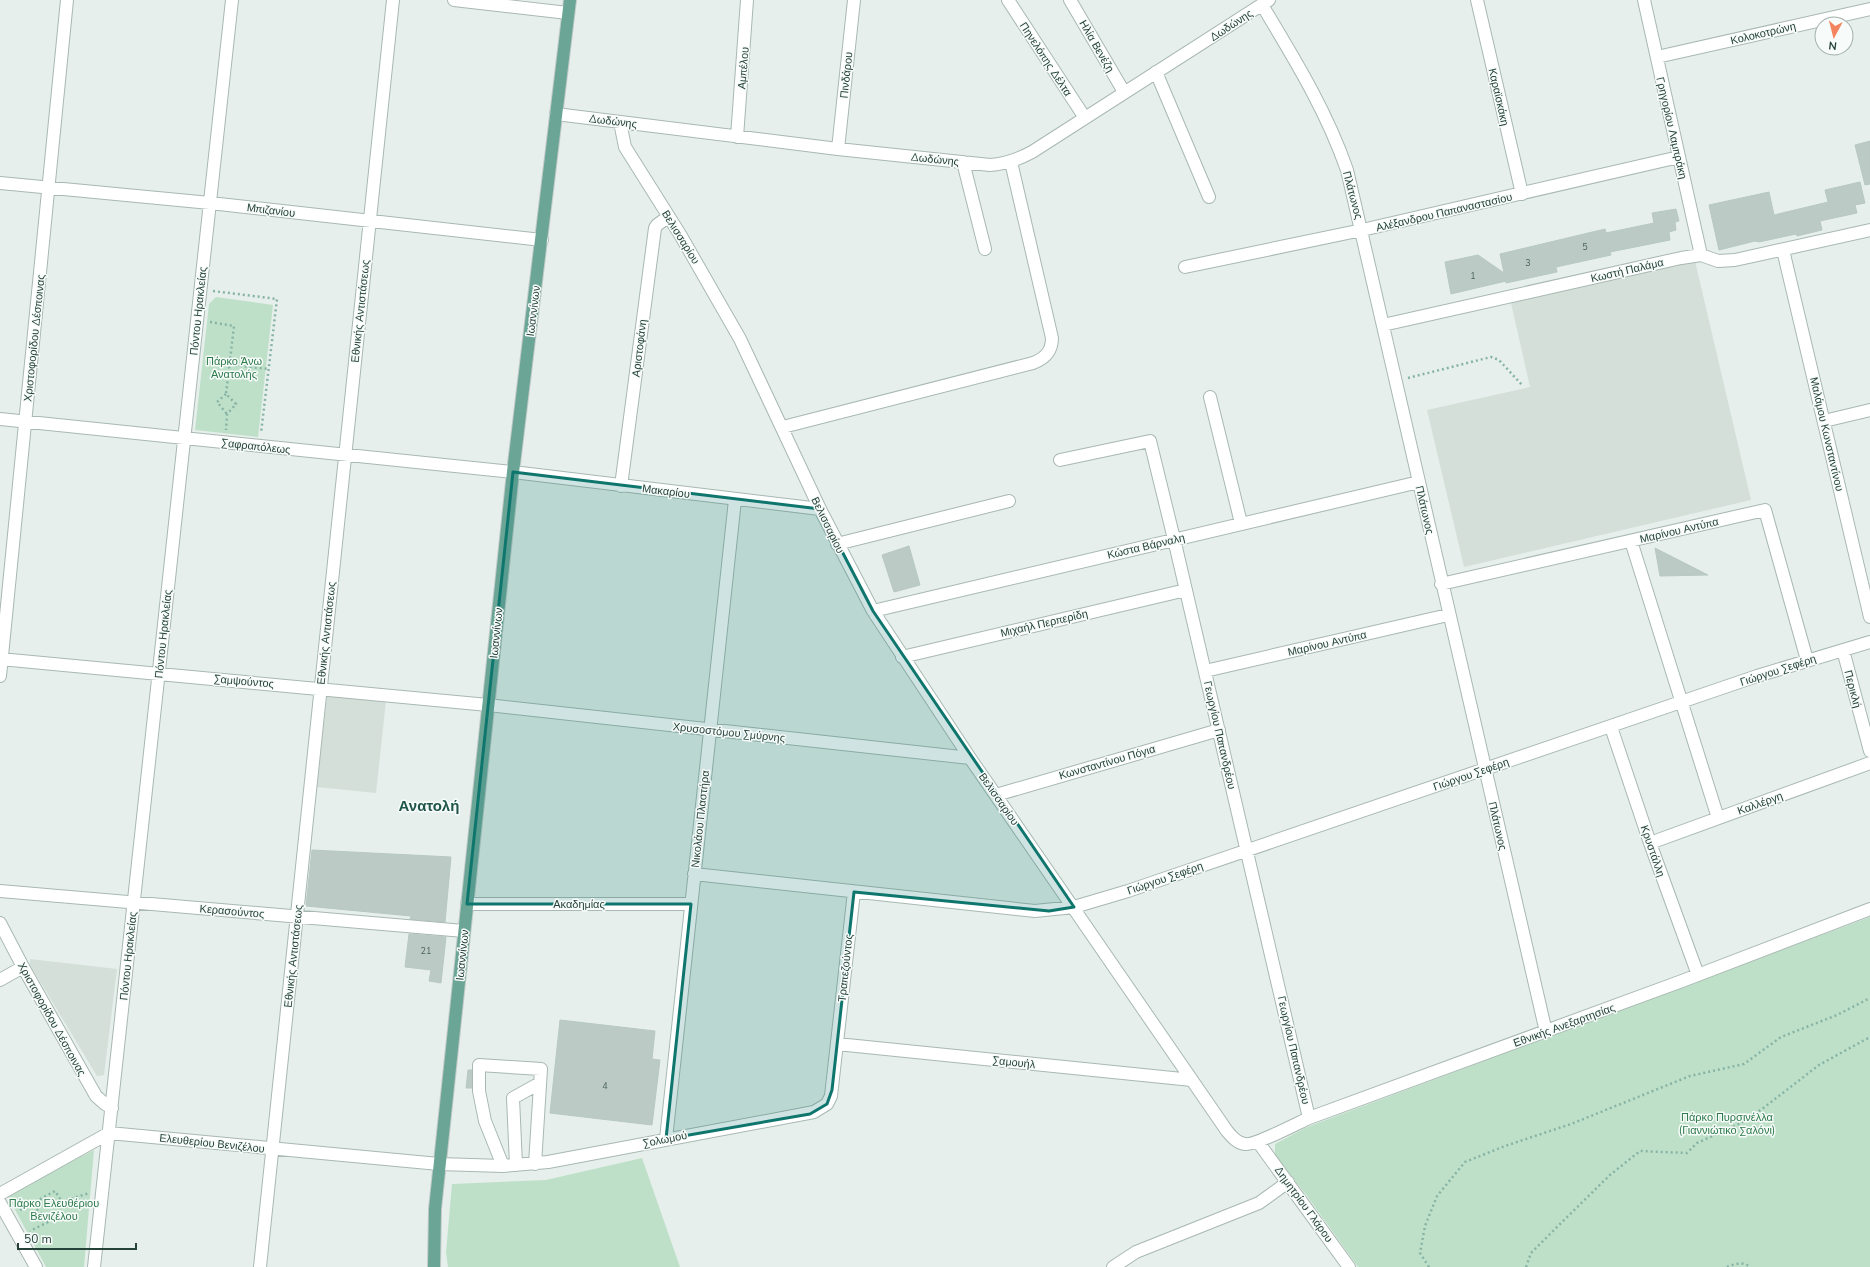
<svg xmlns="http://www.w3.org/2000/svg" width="1870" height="1267" font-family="'Nunito Sans',sans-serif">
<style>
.built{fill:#d4dfda}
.green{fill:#bfe0c8}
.building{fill:#bbcac4;stroke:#b8c9c2}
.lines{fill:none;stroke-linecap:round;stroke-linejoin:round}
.minor-casing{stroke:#a8b8b2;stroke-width:14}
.major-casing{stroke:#c2cac8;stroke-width:14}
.path{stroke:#86b3a5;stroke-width:2.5;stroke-dasharray:2 3;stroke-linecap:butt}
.minor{stroke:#fff;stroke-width:12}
.major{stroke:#6aa596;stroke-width:12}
.marked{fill:#0f766e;fill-opacity:0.2;stroke:#0f766e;stroke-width:3;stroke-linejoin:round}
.labels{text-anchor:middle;stroke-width:3;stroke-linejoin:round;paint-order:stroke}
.number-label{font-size:9px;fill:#4a645c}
.street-label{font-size:11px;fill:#24423a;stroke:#f7fbf9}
.park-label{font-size:11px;fill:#2d7a4b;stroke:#f7fbf9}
.district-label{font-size:15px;font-weight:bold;fill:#1f5548;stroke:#f7fbf9}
</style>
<rect width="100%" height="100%" fill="#e6efeb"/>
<!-- built -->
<path class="built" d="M1695 261 1751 500 1464 567 1427 410 1530 387 1511 303Z
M327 695 386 701 376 793 317 787Z
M30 959 117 969 104 1075 97 1076 30 965Z"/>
<!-- green -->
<path class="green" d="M216 297 273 305 258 437 195 430 209 304Z
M1870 917V1267H1358L1307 1196 1275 1155V1144L1307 1127Z
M94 1150 84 1267H46L7 1195Z
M642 1158 680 1267H448L446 1252 452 1184 546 1180Z"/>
<!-- building -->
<path class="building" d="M1870 141V184L1865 185 1855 145Z
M1860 182 1865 203 1855 205 1857 213 1820 221 1822 230 1797 236 1796 234 1759 242 1755 241 1719 250 1709 205 1769 192 1774 215 1828 202 1825 190Z
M1676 209 1679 221 1675 222 1676 230 1669 232 1670 240 1610 252 1611 255 1556 267 1557 272 1506 283V281L1451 294 1445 262 1478 255 1504 273 1500 254 1605 229 1606 233 1654 223 1652 213Z
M909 546 920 585 894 592 882 555Z
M1655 548 1708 575 1660 576Z
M312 850 451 857 445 922 410 919 411 916 306 906Z
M409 934 446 937 441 983 429 981 431 970 405 967Z
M560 1020 655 1031 652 1059 660 1060 652 1125 550 1113Z
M468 1070H472V1088H466Z"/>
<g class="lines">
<defs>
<path id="minor" d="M454 0 568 13
M1008 0 1085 118
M1070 0 1124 92
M1477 0 1522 194
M1644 0 1701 255
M1262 5C1295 60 1326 110 1347 170L1546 1032
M1657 57 1870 9
M1156 72 1209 197
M556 114 838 149 990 165C1006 164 1019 159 1032 152L1269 0
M620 122 625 147 681 236 740 339 820 509 873 611 970 758 1227 1131C1232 1137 1237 1143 1245 1144 1254 1146 1298 1123 1309 1118L1682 981 1870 909
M737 137 747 0
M838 149 854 0
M963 162 985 249
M0 183 210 203 542 240
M1783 250 1870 617
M1185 267 1362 230 1679 157
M1383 325 1681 258 1701 255 1718 261 1735 260 1870 230
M1210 397 1241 523
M0 419 513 472 820 509
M1824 421 1870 410
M783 427 1033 363C1046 358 1052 351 1052 338L1011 162
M1060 460 1150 441 1174 539 1309 1118
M621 486 655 228 657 225 668 217
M1631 541 1718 818
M837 544 1009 501
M1441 584 1765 510 1807 660
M873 611 1419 482
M1843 650 1870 751
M902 657 1186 590
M0 659 488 705 970 758
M1205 671 1448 615
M0 676 67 0
M1611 727 1650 843 1698 975
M996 795 1219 730
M1650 843 1870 763
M694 874 1035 911 1074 907 1128 891 1757 676 1870 642
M0 891 464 931
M467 904H691
M0 923 23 967 96 1096 105 1104 112 1108
M0 980 23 967
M837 1044 1192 1080
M666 1139 735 500
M1258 1142 1349 1267
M516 1165 513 1098 540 1083
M503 1166 485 1121 479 1091V1065L541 1069 535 1164
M0 1194 109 1133 439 1164 503 1166 548 1162 814 1112 827 1104 831 1096 854 892
M0 1203 36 1267
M94 1267 232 0
M260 1267 393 0
M1113 1267 1136 1252 1259 1203 1288 1182"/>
<path id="major" d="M434 1267 435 1209 513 472 570 0"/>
</defs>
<!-- minor casing -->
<use href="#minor" class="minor-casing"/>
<!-- major casing -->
<use href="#major" class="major-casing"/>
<!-- path -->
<path class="path" d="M213 291 277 299 261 433
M210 322 234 326 226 394 236 404 227 414 226 430
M205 362 269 369
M1408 378 1491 357 1499 360 1523 386
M226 394 217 402 227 414
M31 1204 55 1191 62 1202 89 1193
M20 1210 31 1204 50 1221 30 1231
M1429 1267 1420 1253 1425 1226 1437 1196 1465 1162 1505 1146 1571 1124 1690 1076 1744 1064 1781 1037 1837 1015 1870 998
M1526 1267 1531 1253 1555 1229 1610 1175 1640 1151 1687 1153 1697 1143 1741 1123 1762 1109 1819 1065 1870 1037
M1727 1267C1734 1264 1743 1261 1750 1267"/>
<!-- minor -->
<use href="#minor" class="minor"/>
<!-- major -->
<use href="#major" class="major"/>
</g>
<!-- marked area -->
<path class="marked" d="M513 472 820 509 873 611 1074 907 1049 911 854 892 832 1090 827 1104 810 1114 666 1139 691 904H467Z"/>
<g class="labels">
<!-- number labels -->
<g class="number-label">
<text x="1585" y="250">5</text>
<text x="1528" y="266">3</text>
<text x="1473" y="279">1</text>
<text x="426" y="954">21</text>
<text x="605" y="1089">4</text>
</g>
<!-- street labels -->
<g class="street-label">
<text transform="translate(1231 25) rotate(-33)" y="4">Δωδώνης</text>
<text transform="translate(1763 33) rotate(-13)" y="4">Κολοκοτρώνη</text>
<text transform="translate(1097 46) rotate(60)" y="4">Ηλία Βενέζη</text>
<text transform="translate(1046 59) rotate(57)" y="4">Πηνελόπης Δέλτα</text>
<text transform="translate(743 68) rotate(-85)" y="4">Αμπέλου</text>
<text transform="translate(846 75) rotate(-84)" y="4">Πινδάρου</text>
<text transform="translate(1499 97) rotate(77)" y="4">Καραϊσκάκη</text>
<text transform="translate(613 121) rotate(7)" y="4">Δωδώνης</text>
<text transform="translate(1672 128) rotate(77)" y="4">Γρηγορίου Λαμπράκη</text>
<text transform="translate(935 159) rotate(6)" y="4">Δωδώνης</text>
<text transform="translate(1353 195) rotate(75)" y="4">Πλάτωνος</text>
<text transform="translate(271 210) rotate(7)" y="4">Μπιζανίου</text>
<text transform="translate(1444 212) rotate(-13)" y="4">Αλέξανδρου Παπαναστασίου</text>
<text transform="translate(681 237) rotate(58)" y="4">Βελισσαρίου</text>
<text transform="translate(1627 270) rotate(-13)" y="4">Κωστή Παλάμα</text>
<text transform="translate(198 311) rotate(-84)" y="4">Πόντου Ηρακλείας</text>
<text transform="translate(360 311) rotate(-84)" y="4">Εθνικής Αντιστάσεως</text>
<text transform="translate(533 311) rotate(-83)" y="4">Ιωαννίνων</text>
<text transform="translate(34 338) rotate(-84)" y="4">Χριστοφορίδου Δέσποινας</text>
<text transform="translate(639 348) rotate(-83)" y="4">Αριστοφάνη</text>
<text transform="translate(1827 434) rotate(77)" y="4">Μαλάμου Κωνσταντίνου</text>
<text transform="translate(256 446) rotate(6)" y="4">Σαφραπόλεως</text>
<text transform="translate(666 491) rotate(7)" y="4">Μακαρίου</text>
<text transform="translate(1425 510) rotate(77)" y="4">Πλάτωνος</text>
<text transform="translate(828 525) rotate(64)" y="4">Βελισσαρίου</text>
<text transform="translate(1679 530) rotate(-13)" y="4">Μαρίνου Αντύπα</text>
<text transform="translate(1146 546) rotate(-13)" y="4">Κώστα Βάρναλη</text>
<text transform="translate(1044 623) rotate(-13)" y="4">Μιχαήλ Περπερίδη</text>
<text transform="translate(326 633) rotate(-84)" y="4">Εθνικής Αντιστάσεως</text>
<text transform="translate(496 633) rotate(-84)" y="4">Ιωαννίνων</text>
<text transform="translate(163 634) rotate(-84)" y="4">Πόντου Ηρακλείας</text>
<text transform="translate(1327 643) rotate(-13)" y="4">Μαρίνου Αντύπα</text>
<text transform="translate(1778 670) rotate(-18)" y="4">Γιώργου Σεφέρη</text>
<text transform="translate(244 681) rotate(5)" y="4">Σαμψούντος</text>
<text transform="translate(1853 689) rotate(75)" y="4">Περικλή</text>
<text transform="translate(729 732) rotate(6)" y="4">Χρυσοστόμου Σμύρνης</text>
<text transform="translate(1220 735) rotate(77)" y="4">Γεωργίου Παπανδρέου</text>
<text transform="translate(1107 762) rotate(-16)" y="4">Κωνσταντίνου Πόγια</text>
<text transform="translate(1471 774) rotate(-19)" y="4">Γιώργου Σεφέρη</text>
<text transform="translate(999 799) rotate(55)" y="4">Βελισσαρίου</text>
<text transform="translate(1760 803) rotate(-20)" y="4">Καλλέργη</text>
<text transform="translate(700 819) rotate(-84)" y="4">Νικολάου Πλαστήρα</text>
<text transform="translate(1498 826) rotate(77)" y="4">Πλάτωνος</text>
<text transform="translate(1653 851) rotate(71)" y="4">Κρυστάλλη</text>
<text transform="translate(1165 878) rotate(-19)" y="4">Γιώργου Σεφέρη</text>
<text x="579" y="908">Ακαδημίας</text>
<text transform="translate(232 911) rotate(5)" y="4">Κερασούντος</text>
<text transform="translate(462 955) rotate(-84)" y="4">Ιωαννίνων</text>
<text transform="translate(128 956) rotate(-84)" y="4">Πόντου Ηρακλείας</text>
<text transform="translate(293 956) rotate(-84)" y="4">Εθνικής Αντιστάσεως</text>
<text transform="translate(845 968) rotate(-84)" y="4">Τραπεζούντος</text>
<text transform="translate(52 1019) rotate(61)" y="4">Χριστοφορίδου Δέσποινας</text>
<text transform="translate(1564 1025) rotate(-20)" y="4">Εθνικής Ανεξαρτησίας</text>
<text transform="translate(1294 1050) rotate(77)" y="4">Γεωργίου Παπανδρέου</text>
<text transform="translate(1014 1062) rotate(6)" y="4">Σαμουήλ</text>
<text transform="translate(665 1139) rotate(-11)" y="4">Σολωμού</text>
<text transform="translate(212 1143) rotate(6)" y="4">Ελευθερίου Βενιζέλου</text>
<text transform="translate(1304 1204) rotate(54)" y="4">Δημητρίου Γλάρου</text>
</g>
<!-- park labels -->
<g class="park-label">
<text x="234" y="365">Πάρκο Άνω<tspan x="234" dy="13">Ανατολής</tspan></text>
<text x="1727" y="1121">Πάρκο Πυρσινέλλα<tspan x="1727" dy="13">(Γιαννιώτικο Σαλόνι)</tspan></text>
<text x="54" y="1207">Πάρκο Ελευθέριου<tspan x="54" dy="13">Βενιζέλου</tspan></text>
</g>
<!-- district labels -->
<g class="district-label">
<text x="429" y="811">Ανατολή</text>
</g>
</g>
<!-- north arrow -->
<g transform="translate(1834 36) rotate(187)"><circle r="19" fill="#f7fbf9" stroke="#a3b1ad"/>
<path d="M0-3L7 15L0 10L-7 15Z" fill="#f4845f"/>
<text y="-6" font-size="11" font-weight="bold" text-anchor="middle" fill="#24423a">N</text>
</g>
<!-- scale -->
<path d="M18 1243v6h118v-6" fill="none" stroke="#24423a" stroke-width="2"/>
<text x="24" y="1243" font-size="12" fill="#24423a" stroke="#f7fbf9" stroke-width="3" paint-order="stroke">50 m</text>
</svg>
